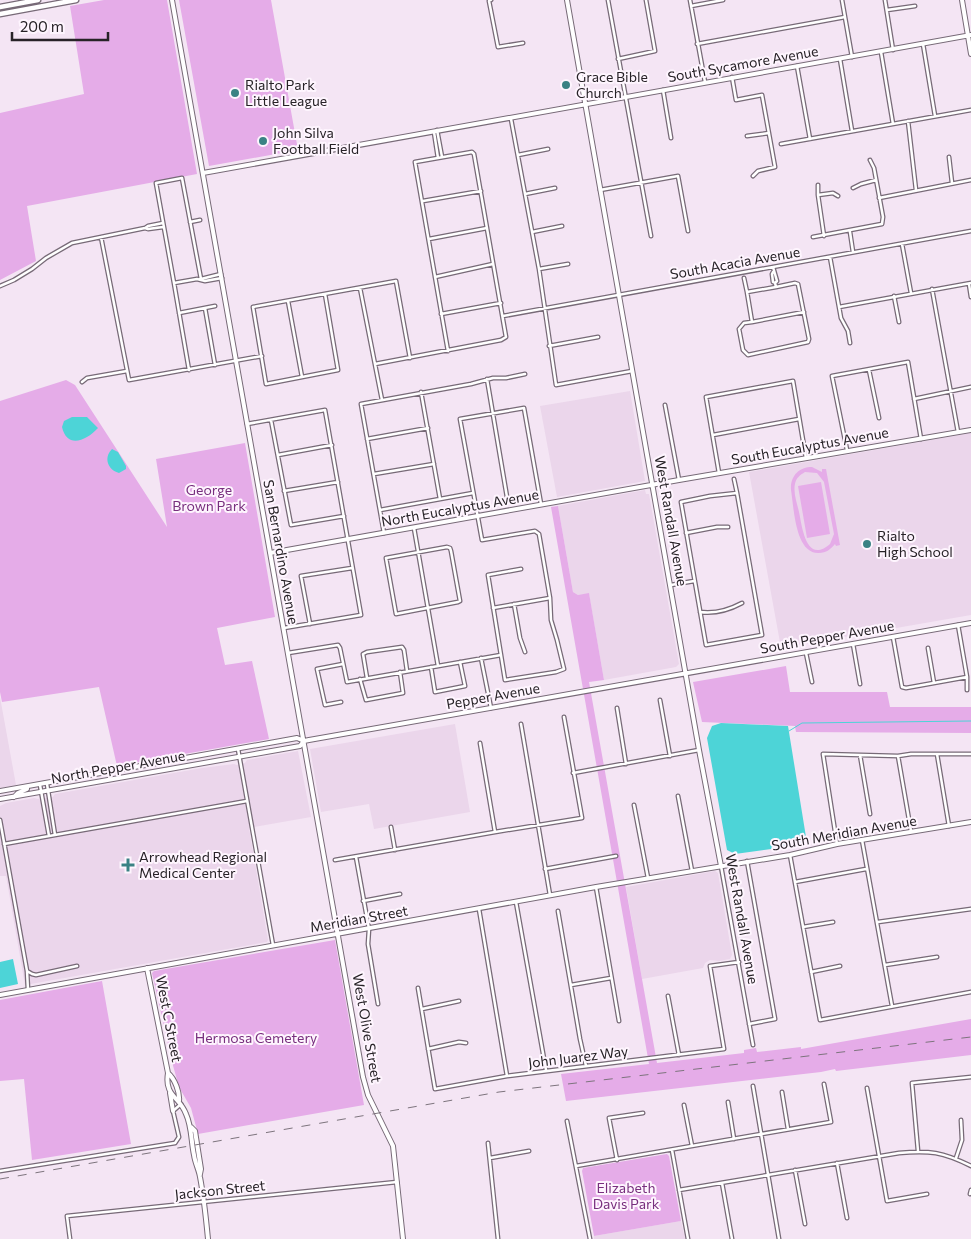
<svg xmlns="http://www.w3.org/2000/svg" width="971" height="1239" font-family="Commissioner,sans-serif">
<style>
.built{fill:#ebd6eb}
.green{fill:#e5ace8;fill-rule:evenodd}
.water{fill:#4dd4d7}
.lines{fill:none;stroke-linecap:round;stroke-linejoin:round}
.stream{stroke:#4dd4d7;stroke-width:1}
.street-casing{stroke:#776a77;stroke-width:5}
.secondary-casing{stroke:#776a77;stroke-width:6}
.primary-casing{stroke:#776a77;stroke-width:7}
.street{stroke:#fff;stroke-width:2.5}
.secondary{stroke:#fff;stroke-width:4}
.primary{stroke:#fff;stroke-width:4.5}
.rail{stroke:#7d747d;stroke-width:1;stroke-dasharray:9 9;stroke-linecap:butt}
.poi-dot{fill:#3a8284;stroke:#fef5fe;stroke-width:2}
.labels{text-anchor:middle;stroke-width:4;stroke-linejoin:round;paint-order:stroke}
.street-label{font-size:14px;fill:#272227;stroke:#fef5fe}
.poi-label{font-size:14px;fill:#272227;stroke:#fef5fe;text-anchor:start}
.park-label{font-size:14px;fill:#782f7e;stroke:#fef5fe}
</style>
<rect width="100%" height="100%" fill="#f4e5f4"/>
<!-- built -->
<path class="built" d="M630 391 645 481 557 497 540 406Z
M971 433V615L781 648 749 472Z
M645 490 646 494H649L679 664 676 667 604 680 589 594 578 595 573 592 558 506Z
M0 697 16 785 0 788Z
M455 724 470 812 374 829 369 804 321 812 310 749Z
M298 751 311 817 249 828 268 940 267 942 25 985 6 876H0V806L6 803 34 798 38 799 53 797 55 794 202 768 234 764 237 765 245 763 247 760Z
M715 871 718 873 732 955 730 959 719 961 710 960 705 963 703 968 642 979 626 887Z
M681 1221 685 1239H594V1236Z"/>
<!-- green -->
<path class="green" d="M104 0H167L197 174 27 206 36 261 0 280V113L84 94 70 6Z
M179 0H271L298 150 209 166Z
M66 380 75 385 167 527 156 459 245 443 275 617 217 628 225 665 252 661 269 739 117 766 99 687 2 702 0 692V401Z
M812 467 822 472V469H826L840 545 836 546 835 544C831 549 826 553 819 553 795 554 794 508 791 490 790 476 799 467 812 467ZM805 472 817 473 824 482 834 534 830 544C806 565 802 526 799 512 797 503 793 492 795 484 796 478 800 475 805 472Z
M821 482 830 534 807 538 798 486Z
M558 506 573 592 578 595 589 593 604 680 589 682 657 1063 744 1053V1050L756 1048 757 1052 801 1047V1049L971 1019V1055L836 1071 835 1069 821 1072 566 1101 561 1074 649 1064 551 507Z
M786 666 790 692H887L890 707H971V733L796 732 795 726 702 722 693 682Z
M335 940 364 1105 198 1134 191 1108 179 1087 172 1062 152 973 154 971Z
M102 981 131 1144 32 1160 24 1079 0 1081V1000Z
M667 1154 669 1156 681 1221 594 1236 582 1171 583 1168Z"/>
<!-- water -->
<path class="water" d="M72 417H87L98 428C86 441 67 449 62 427L64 421Z
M112 449 118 452 126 466V469L119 473C108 470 103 458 112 449Z
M721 723 788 726 806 837 801 845 735 854 727 850 707 738 712 726Z
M13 959 18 984 0 988V962Z"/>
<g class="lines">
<!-- stream -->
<path class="stream" d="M789 731 802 723 971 721"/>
<defs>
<path id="street" d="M491 0 489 1 498 47 523 43
M608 0 651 236
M690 0 705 82
M842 0 852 57
M885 0 893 50
M691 6 723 0
M887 10 915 6
M697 44 845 17
M923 44 935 116
M881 52 893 124
M618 59 655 51 646 0
M840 59 852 131
M797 66 810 139
M732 77 736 100 762 95 775 167 758 171 753 176
M663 90 671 138
M511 119 539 269 556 385 632 371
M908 121 916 190
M437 130 442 157
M434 132 438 158
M747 136 769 133
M781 144 971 110
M518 155 548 149
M949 157 952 183
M818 185V195L824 236
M853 188 861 184 876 180
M600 190 678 176 688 231
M525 194 555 188
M818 195 833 193 838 196
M879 198 971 180
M423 201 481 191
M190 222 200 220
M163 223 148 226 145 228 148 229 163 227
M532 232 562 226
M850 232 853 252
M101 237 129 380 262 356
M813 237 882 224 883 217 874 168 870 160
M429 239 487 228
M902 244 911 293
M830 257 841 318 848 331 850 343
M773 267 777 281 775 283 776 287 747 292 752 322 744 323 739 329 743 350 748 355 808 342 809 339 798 284 795 283 776 287
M539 269 568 264
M773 272 772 274 773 282 775 283
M435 277 493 264
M744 278 747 292
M201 279 221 274
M174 283 156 183 182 178 201 279
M969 284 971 297
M0 286 14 280 32 269 46 258 72 243 145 228
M360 288 382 400
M932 289 958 432
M325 294 338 370 266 384 253 307 396 281 410 358
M894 296 899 322
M288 301 302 377
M839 307 971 283
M205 308 215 365
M179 313 215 306
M441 314 501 303
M503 316 971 231
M752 322 804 312
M549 346 598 337
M375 364C417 356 459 348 501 340L506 337 474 154 472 152 415 162 448 351
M189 370 174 283 197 279 205 281 222 278
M869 370 879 418
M487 379 507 497
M82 382 87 378 127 371
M421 392 440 499
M914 399 971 387
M665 405 679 480
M271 420 291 525 344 516
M247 424 325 410 361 615 284 628
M713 435 799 419
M367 439 428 428
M847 450 832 376 908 362 921 439
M278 455 332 445
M719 473 706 397 793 381 806 458
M374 474 434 464
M734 479 737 493 762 635 706 645 681 502 710 496 737 493
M284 491 338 482
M380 510 473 493
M414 528 438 666
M384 533 361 404 471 384 493 378H506L525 374
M686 533 717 527H728
M447 547 450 548 451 551 460 601 458 602 396 614 386 558Z
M521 569 488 575 505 680 556 672 564 669 557 640 551 620 550 598 539 534 535 531 482 540 460 419 524 408 541 504
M671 585 694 581
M514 604 520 638 525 652
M493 608 550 598
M700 612C715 614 729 610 742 603
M310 624 301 576 352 568
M958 625 967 677V690
M893 637 902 687 906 688 967 677
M853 644 860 684
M928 648 934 683
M288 653 338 645 340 648 347 682 501 655
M806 653 812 682
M481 658 491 708
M431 667 435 692 465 686 460 662
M367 678 363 654 367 652 402 647 404 650 407 671
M360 679 366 700 403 693 400 672
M660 700 670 756
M341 702 325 705 317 669 343 664
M617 708 626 764
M521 724 550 895
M480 743 495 832
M238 749 273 945
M937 754 949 826
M860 755 870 814
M898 756 911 831
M573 773 699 750
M47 784 55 835
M40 785 49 836
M678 796 692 871
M634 805 648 878
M0 820 27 971 28 990
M391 827 395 850
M862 840 892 1006
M4 844 247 801
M837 844 823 754 898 756 911 754H971
M790 855 820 1020 971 992
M356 857 369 929 368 944 378 1004
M335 860 495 832 582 818 564 717
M747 861 775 1019 749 1024
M721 866 753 1045
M545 869 616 856
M795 882 866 869
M596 887 619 1021
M363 901 400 894
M516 902 546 1070
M479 909 507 1076
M558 911 580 1039 586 1066
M878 922 971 909
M803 927 833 922
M885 965 937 957
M27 971 32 974 36 975 77 966
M811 972 840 966
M571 985 611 978
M418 988 435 1089 507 1076 724 1049 710 966 739 962
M668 996 679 1055
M422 1009 459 1001
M428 1049 459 1042 466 1043
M753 1086 779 1239
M867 1088 887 1201 927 1194
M782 1092 788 1129
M728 1102 734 1139
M684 1105 692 1146
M567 1121 590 1239
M488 1143 498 1239
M672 1150 688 1239
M918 1151 912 1083 971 1077
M490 1158 529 1151
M956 1158 962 1140 961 1120
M617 1160 609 1118 643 1113
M837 1163 847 1218
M576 1166 831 1122 824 1084
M795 1170 805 1224
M0 1171 175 1143 179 1137 173 1111 181 1104
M722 1183 732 1239
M679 1190 899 1153C929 1150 943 1152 971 1166
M970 1194 971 1190
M70 1239 67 1216 397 1182"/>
<path id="secondary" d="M172 0 363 1077 368 1095 393 1146 403 1239
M567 0 699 750 721 866
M962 0 971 54
M203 173 971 35
M270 553 679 480 971 430
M0 791 297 738 304 741 309 740 971 623
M14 797 18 793 27 789V787
M0 799 300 746 304 741
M147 968 168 1073C164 1096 180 1097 186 1114 192 1127 191 1142 194 1155 195 1163 199 1170 200 1177 204 1198 206 1218 208 1239
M0 995 596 887 790 855 837 844 971 822
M168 1073C175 1079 180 1093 179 1101
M170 1093 173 1111
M191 1127 195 1131 201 1169 200 1174"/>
<path id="primary" d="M0 7 38 0
M0 14 76 0"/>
</defs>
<!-- street casing -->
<use href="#street" class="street-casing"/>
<!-- secondary casing -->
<use href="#secondary" class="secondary-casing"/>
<!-- primary casing -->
<use href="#primary" class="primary-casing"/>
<!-- street -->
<use href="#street" class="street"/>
<!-- secondary -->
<use href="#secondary" class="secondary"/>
<!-- primary -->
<use href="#primary" class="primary"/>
<!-- rail -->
<path class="rail" d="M0 1179 499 1092 971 1037"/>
</g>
<!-- markers -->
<g class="poi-dot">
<circle cx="566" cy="85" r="5"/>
<circle cx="235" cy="93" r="5"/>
<circle cx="263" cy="141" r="5"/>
<circle cx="867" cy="544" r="5"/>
<path d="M125.5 857.5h5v5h5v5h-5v5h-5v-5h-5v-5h5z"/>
</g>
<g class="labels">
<!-- street labels -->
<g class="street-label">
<text transform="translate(743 64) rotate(-10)" y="5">South Sycamore Avenue</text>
<text transform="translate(735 263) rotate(-10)" y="5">South Acacia Avenue</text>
<text transform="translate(810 446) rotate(-10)" y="5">South Eucalyptus Avenue</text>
<text transform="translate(460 508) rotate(-10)" y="5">North Eucalyptus Avenue</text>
<text transform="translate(671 521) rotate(80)" y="5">West Randall Avenue</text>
<text transform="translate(281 552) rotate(80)" y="5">San Bernardino Avenue</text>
<text transform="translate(827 637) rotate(-10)" y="5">South Pepper Avenue</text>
<text transform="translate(493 696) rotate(-10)" y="5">Pepper Avenue</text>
<text transform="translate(118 767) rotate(-10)" y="5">North Pepper Avenue</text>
<text transform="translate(844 833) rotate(-10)" y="5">South Meridian Avenue</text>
<text transform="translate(359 919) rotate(-10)" y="5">Meridian Street</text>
<text transform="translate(742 919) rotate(80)" y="5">West Randall Avenue</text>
<text transform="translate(169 1019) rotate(79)" y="5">West C Street</text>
<text transform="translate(367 1028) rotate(80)" y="5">West Olive Street</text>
<text transform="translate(578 1057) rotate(-7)" y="5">John Juarez Way</text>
<text transform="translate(220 1190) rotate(-6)" y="5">Jackson Street</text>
</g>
<!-- poi labels -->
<g class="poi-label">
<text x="576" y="82">Grace Bible<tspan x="576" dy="16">Church</tspan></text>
<text x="245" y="90">Rialto Park<tspan x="245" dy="16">Little League</tspan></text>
<text x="273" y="138">John Silva<tspan x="273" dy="16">Football Field</tspan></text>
<text x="877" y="541">Rialto<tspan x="877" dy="16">High School</tspan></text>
<text x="139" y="862">Arrowhead Regional<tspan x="139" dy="16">Medical Center</tspan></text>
</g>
<!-- park labels -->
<g class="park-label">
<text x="209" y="495">George<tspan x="209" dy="16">Brown Park</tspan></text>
<text x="256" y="1043">Hermosa Cemetery</text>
<text x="626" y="1193">Elizabeth<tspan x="626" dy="16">Davis Park</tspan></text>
</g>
</g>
<!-- scale -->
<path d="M12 32v8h96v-8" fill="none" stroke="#272227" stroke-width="2.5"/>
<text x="20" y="32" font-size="15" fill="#272227" stroke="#fef5fe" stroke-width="4" paint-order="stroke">200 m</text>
</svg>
